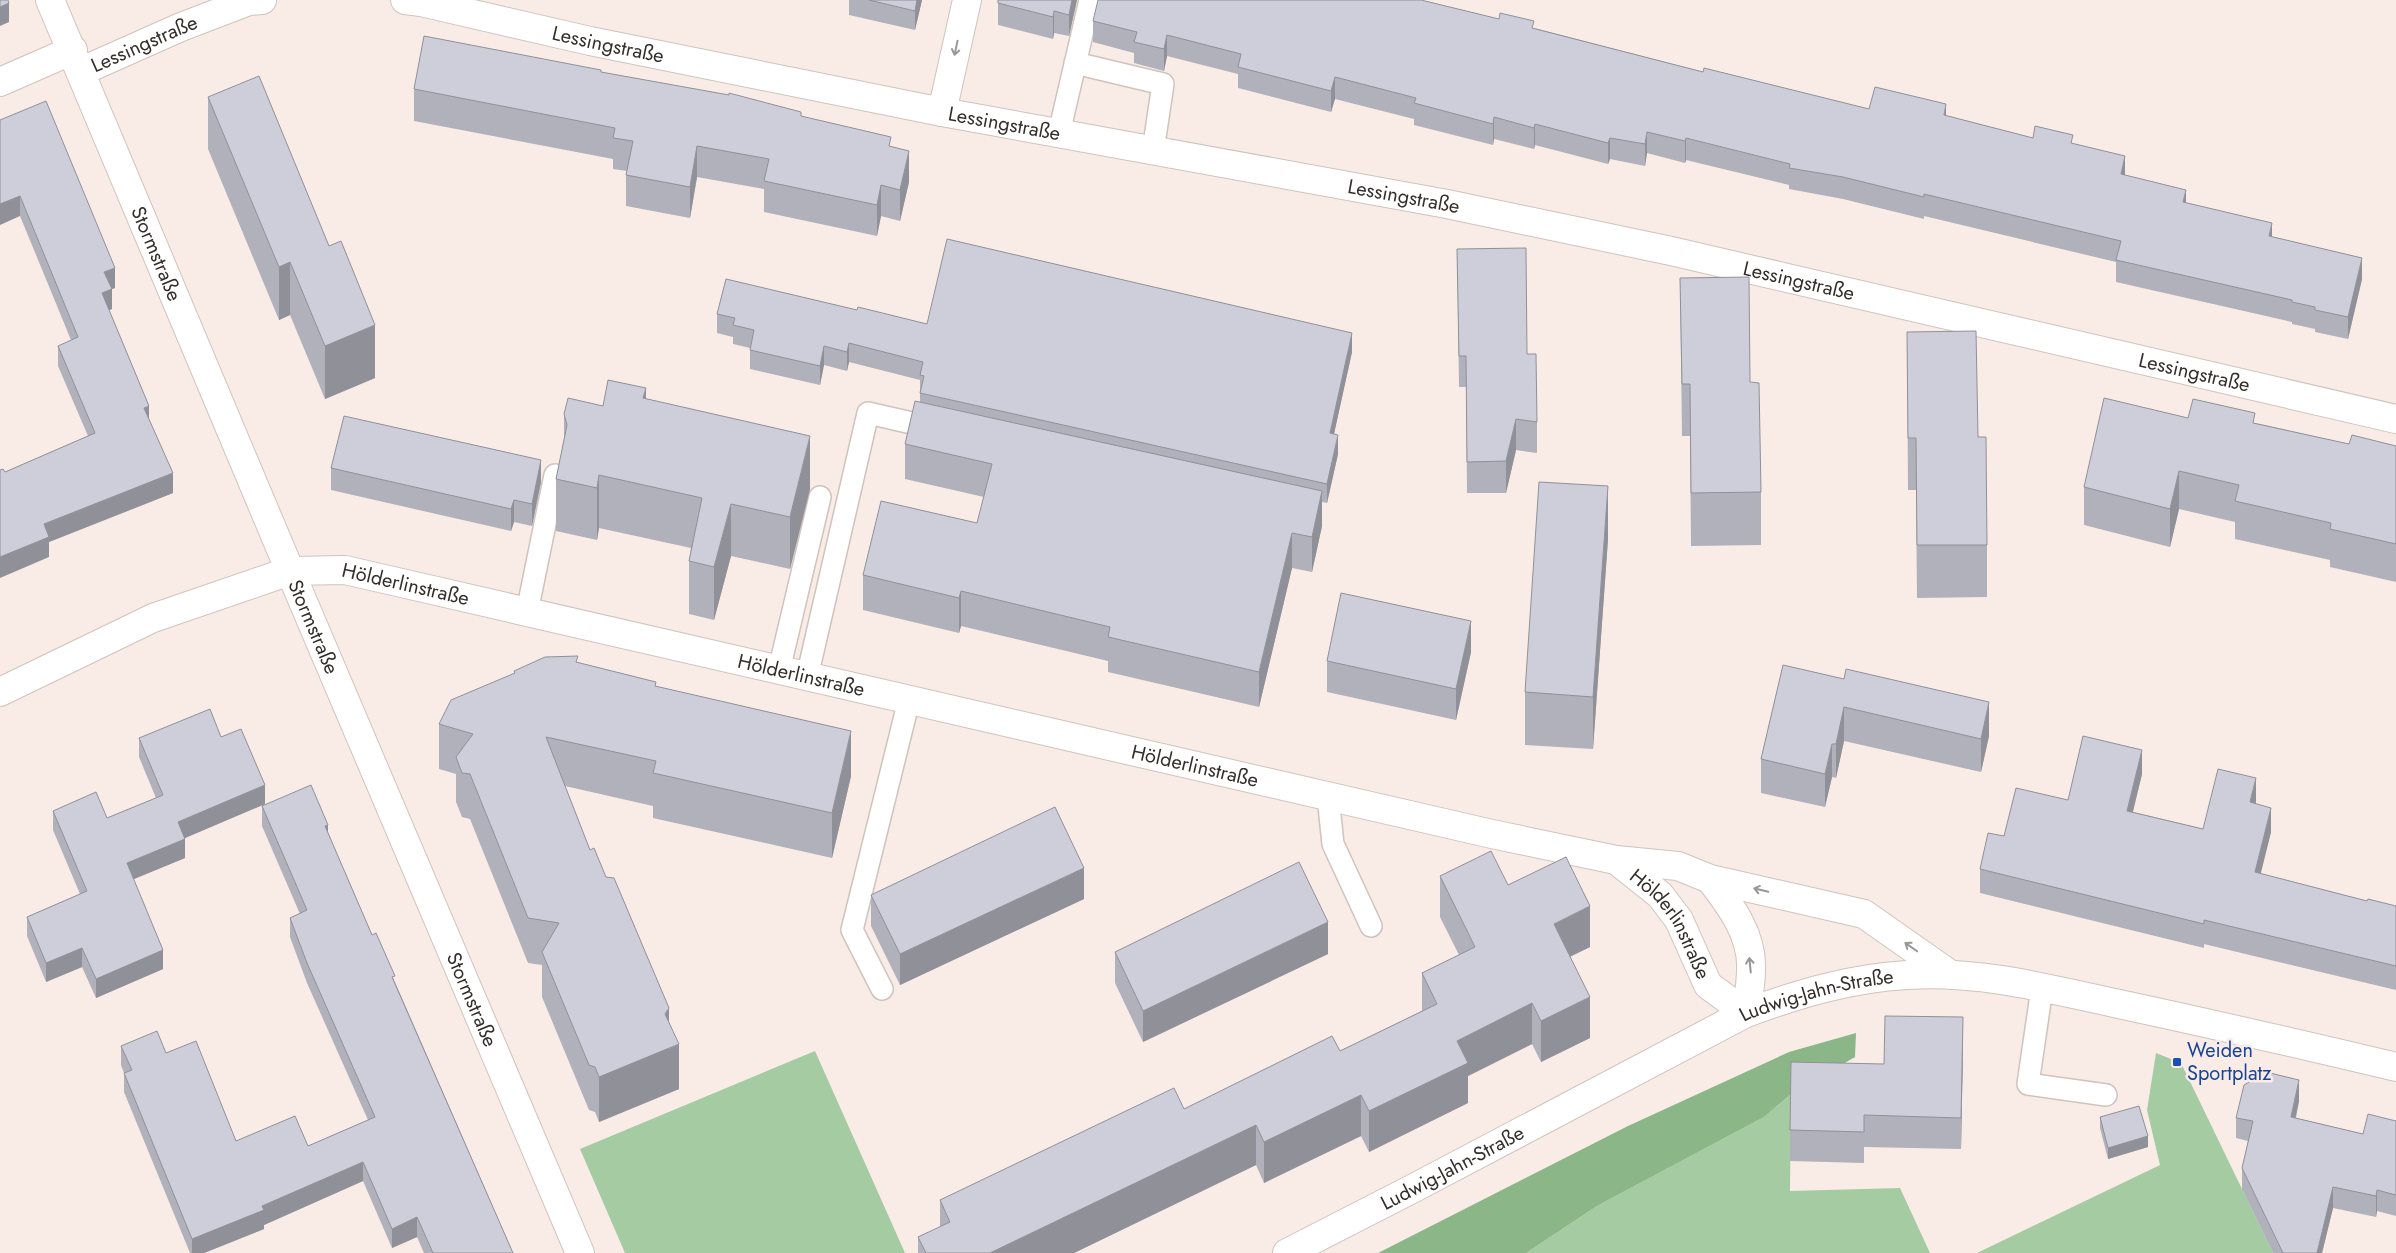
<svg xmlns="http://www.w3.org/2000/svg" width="2396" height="1253" font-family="Jost,sans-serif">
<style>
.green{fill:#a5cba2}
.forest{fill:#8bb688}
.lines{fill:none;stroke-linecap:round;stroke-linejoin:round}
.service-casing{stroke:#cfc3bd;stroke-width:24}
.minor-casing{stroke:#cfc3bd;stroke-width:30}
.tertiary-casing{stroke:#cfc3bd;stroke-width:30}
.service{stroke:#fff;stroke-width:21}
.minor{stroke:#fff;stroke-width:28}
.tertiary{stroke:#fff;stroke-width:28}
.wall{fill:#b0b1bb}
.shaded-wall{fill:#909099}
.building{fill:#cdceda;stroke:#909099}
.oneway{stroke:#999696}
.transit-dot{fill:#1a4fb4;stroke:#f9ece6;stroke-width:2}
.labels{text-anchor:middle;stroke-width:5;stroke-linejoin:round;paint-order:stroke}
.street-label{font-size:20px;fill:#332e2c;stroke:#f9ece6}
.transit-label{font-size:20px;fill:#164399;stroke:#f9ece6;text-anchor:start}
</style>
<rect width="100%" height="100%" fill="#f9ece6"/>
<!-- green -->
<path class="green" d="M815 1051 905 1253H625L580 1149Z
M2156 1053 2181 1063 2273 1253H1977L2160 1165 2147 1110Z
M1791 1094 1790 1191 1900 1188 1930 1253H1526L1597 1206 1764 1117Z"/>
<!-- forest -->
<path class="forest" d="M1856 1033 1855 1057 1791 1094 1764 1117 1597 1206 1526 1253H1378L1628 1126 1789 1052Z"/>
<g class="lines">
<defs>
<path id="service" d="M1075 63 1163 84 1153 151
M1059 133 1090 0
M527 612 555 475
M779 670 820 497
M807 677 868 413 938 429
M1328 797 1333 844 1371 926
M2042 988 2028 1084 2106 1095
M882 989 852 930 909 700"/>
<g id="minor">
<path id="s1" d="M50 0 290 571 580 1253"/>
<path id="s2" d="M405 0 421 2 590 41 942 112 1447 204 1671 251 2396 419"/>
<path id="s3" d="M82 71 181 27 249 1 262 0"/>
<path d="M0 82 73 50"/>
<path d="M942 112 967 0"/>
<path id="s4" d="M0 692 153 618 290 571 345 570 1492 834 1616 860 1678 866 1710 879 1864 914 1951 975"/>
<path id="s5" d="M1616 860 1660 895 1679 920 1708 985 1746 1013C1748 999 1751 985 1751 970 1753 935 1730 905 1710 879"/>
</g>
<g id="tertiary">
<path id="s6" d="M1287 1253 1412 1189 1746 1013C1798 994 1851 978 1907 975 1978 970 2050 989 2119 1004 2212 1024 2304 1045 2396 1067"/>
</g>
</defs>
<!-- service casing -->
<use href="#service" class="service-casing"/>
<!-- minor casing -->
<use href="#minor" class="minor-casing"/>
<!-- tertiary casing -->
<use href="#tertiary" class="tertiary-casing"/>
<!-- service -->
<use href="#service" class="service"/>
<!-- minor -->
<use href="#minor" class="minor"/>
<!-- tertiary -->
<use href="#tertiary" class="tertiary"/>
</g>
<!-- wall -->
<path class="wall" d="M849 0H922L915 30 849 15Z
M1077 0 1069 36 1054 33 1053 39 998 25V3Z
M1093 21 1534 28 1703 72 1869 109 1946 116 2033 138 2073 144 2125 176 2186 203 2272 237 2362 279 2348 339 2315 332V329L2292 324V322L2116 282V262L1924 216V219L1843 199 1789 189V185L1686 160 1685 163 1647 153 1645 166 1610 159 1608 164 1535 145 1534 149 1494 139 1493 145 1414 125V119L1335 99 1331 112 1238 88V74L1167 56 1164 71 1134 63V53L1093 42Z
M601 72 801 117 891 147 909 182 900 221 881 216 877 236 764 212V189L697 177 690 218 626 206V175L627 171 613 169V159L414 121V89Z
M208 97 375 378 325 399 290 315 279 320 208 149Z
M0 120 115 288 112 289V309L109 310 149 419 173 493 49 542V557L5 472 88 436 58 366V346L71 340 20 216Z
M1457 249 1527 354 1537 422V453L1516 450 1506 493H1467L1466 387H1459Z
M1680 278 1761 492V545L1691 546 1690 436H1682Z
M857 310 927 324 1352 352 1334 434 1338 454 1327 503 1322 502V526L1312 572 1292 568 1259 707 1108 672V661L961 626 959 633 863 610V575L977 523 984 497 905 479V444L920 402V380L849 362 847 371 824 365 820 385 750 369V348L733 344V337L717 333V314Z
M1907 332 1978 437 1987 545V597L1917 598 1916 490H1908Z
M646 399 810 489 790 569 731 556 714 620 689 614V561L691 548 599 528 597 540 556 531V479L564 439V414L603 406Z
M2188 418 2255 423 2349 444 2396 446V582L2330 567V560L2235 539V522L2179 509 2170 547 2084 525V487Z
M331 468 541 482 532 526 514 522 511 531 331 490Z
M1608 539 1593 749 1525 745V692Z
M1471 652 1456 720 1327 692V661Z
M578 663 656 686 851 776 832 858 653 818V806L565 786 590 850 606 877 669 1021 679 1089 599 1122 595 1112 589 1110 542 997V965L528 963 470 819 462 817 456 802V774L439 769V724L514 674V671Z
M1783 665 1989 736 1981 772 1844 741 1836 778 1832 777 1825 807 1761 793V759Z
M221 737 265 804 185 838V858L133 879 163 969 96 998 82 967 46 982 27 936V917L80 894 53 830V811L107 818 156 798 139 757V738Z
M2142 774 2133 812 2203 829 2256 802 2255 804 2271 832 2260 874 2367 901 2396 906V990L2204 944V948L1980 893V869L2004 836 2068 800Z
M262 806 328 834 372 935 395 982 513 1253H424L417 1237 392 1248 363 1181 264 1225V1229L204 1253H190L124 1092V1073L121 1065V1046L166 1053 236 1141 308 1146 368 1120 307 983 290 937V918L300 914 262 826Z
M1440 876 1508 885 1590 947 1570 957 1590 1038 1541 1062 1532 1044 1468 1076V1103L1369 1152 1361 1136 1264 1183 1256 1165 1074 1253H918V1237L940 1228V1200L1184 1109 1340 1051 1422 1011V973L1459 955 1440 917Z
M871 895 1084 899 900 985 871 926Z
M1115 952 1328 954 1143 1042 1115 983Z
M1963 1048 1961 1149 1864 1147V1163L1790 1161V1130L1884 1064Z
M2299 1101 2296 1118 2363 1134 2396 1121V1216L2377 1211 2376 1217 2333 1208 2322 1253H2273L2242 1189V1168L2248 1141 2236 1138V1118Z
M2100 1117 2148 1147 2108 1159 2100 1128Z"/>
<!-- shaded-wall -->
<path class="shaded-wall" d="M917 0H922L915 30V11Z
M1072 0H1077L1069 36V15Z
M9 3V22L0 26V7Z
M1054 11V33L1053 39V17Z
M1167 35V56L1164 71V49Z
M1335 77V99L1331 112V91Z
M1946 104V125L1944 115Z
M1494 117V139L1493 145V124Z
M1535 124V145L1534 149V128Z
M1647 132V153L1645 166V144Z
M1610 138V159L1608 164V143Z
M1686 138V160L1685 163V141Z
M697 146V177L690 218V187Z
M909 151V182L900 221V190Z
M2125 156V178L2121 174Z
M881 185V216L877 236V205Z
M2186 190V211L2183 202Z
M20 196V216L0 225V204Z
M2272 223V244L2269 236Z
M2362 258V279L2348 339V317Z
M290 262V315L279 320V267Z
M115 268V288L112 289V309L102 313V293L104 272Z
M375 325V378L325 399V346Z
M1352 333V352L1330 452V433Z
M849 343V362L847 371V352Z
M824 346V365L820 385V366Z
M646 388V440L643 398Z
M149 406V426L144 408Z
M1516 419V450L1506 493V461Z
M1338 435V454L1327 503V484Z
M810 436V489L790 569V517Z
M541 460V482L532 526V504Z
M2179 471V509L2170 547V509Z
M173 473V493L49 542V557L0 578V557L44 524Z
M599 475V528L597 540V488Z
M1608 486V539L1593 749V697Z
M1322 491V526L1312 572V537Z
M514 500V522L511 531V509Z
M731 504V556L714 620V567Z
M1292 533V568L1259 707V672Z
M961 591V626L959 633V598Z
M1471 621V652L1456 720V689Z
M1989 702V736L1981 772V739Z
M1844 707V741L1836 778V744Z
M851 731V776L832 858V813Z
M1832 744V777L1825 807V774Z
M2142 750V774L2127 835V811Z
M2256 778V802L2250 826V802Z
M265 785V804L178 841V822Z
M2271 808V832L2255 897V872Z
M328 825V844L325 826Z
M185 839V858L127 882V863Z
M1084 868V899L900 985V954Z
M1590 906V947L1554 964V924Z
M1328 922V954L1143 1042V1011Z
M82 948V967L46 982V963Z
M163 950V969L96 998V979Z
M1590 997V1038L1541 1062V1021Z
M1532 1003V1044L1468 1076V1103L1369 1152V1111L1457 1041Z
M669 1008V1049L679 1044V1089L599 1122V1077L665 1014Z
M1963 1017V1048L1961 1149V1118Z
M2299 1080V1101L2291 1138V1117Z
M1361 1095V1136L1264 1183V1142Z
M1256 1125V1165L1074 1253H990Z
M2148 1136V1147L2108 1159V1148Z
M363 1162V1181L264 1225V1229L204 1253H192V1239L262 1206Z
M2333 1187V1208L2322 1253H2317Z
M2377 1190V1211L2376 1217V1196Z
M417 1217V1237L392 1248V1229Z"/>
<!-- building -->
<path class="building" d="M0 0H8L9 3 0 7Z
M869 0H917L915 11Z
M998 0H1072L1069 15 1054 11 1053 17 998 3Z
M1098 0H1421L1499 19 1500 13 1534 21 1532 28 1703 72 1704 68 1869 109 1875 87 1946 104 1944 115 2033 138 2035 126 2073 135 2071 143 2125 156 2121 174 2186 190 2183 202 2272 223 2269 236 2362 258 2348 317 2315 310V307L2292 302V300L2116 260 2121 241 1924 194V197L1843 177 1789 168 1790 164 1686 138 1685 141 1647 132 1645 144 1610 138 1608 143 1535 124 1534 128 1494 117 1493 124 1414 103 1416 98 1335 77 1331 91 1238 67 1241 54 1167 35 1164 49 1134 42 1137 32 1093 21Z
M424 36 601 70V72L729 95V93L801 112V116L891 137 889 146 909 151 900 190 881 185 877 205 764 181 769 159 697 146 690 187 626 175 633 141 613 138 615 128 414 89Z
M259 76 329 246 341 241 375 325 325 346 290 262 279 267 208 97Z
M46 101 115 268 104 272 112 289 102 293 149 406 144 408 173 473 44 524 49 537 0 557V470L3 469 5 472 95 433 58 346 78 337 20 196 0 204V120Z
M947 239 1352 333 1330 433 1338 435 1327 484 920 393 924 376 920 375 923 362 849 343 847 352 824 346 820 366 750 350 754 330 733 325 735 318 717 314 726 279 857 310 858 307 927 324Z
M1526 248 1527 354H1536L1537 422 1516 419 1506 461 1467 462 1466 356H1459L1457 249Z
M1749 277 1750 382 1759 383 1761 492 1691 493 1690 384H1682L1680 278Z
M1976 331 1978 437H1986L1987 545H1917L1916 438H1908L1907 332Z
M608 380 646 388 643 398 810 436 790 517 731 504 714 567 689 561 702 498 599 475 597 488 556 479 567 425 564 414 568 398 603 406Z
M2104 398 2188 418 2193 399 2255 413 2253 423 2349 444 2352 435 2396 446V544L2330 529 2331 523 2235 501 2239 485 2179 471 2170 509 2084 487Z
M915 401 1322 491 1312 537 1292 533 1259 672 1108 637 1110 627 961 591 959 598 863 575 881 501 977 523 992 464 905 444Z
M344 416 541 460 532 504 514 500 511 509 331 468Z
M1539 482 1608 486 1593 697 1525 692Z
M1341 593 1471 621 1456 689 1327 661Z
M578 656 576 662 656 682 655 686 851 731 832 813 653 773 656 761 546 737 590 850 594 848 606 877 614 878 669 1008 665 1014 679 1044 599 1077 595 1067 589 1065 542 952 559 923 528 918 470 774 462 773 456 757 473 734 439 724 451 700 515 673 514 671 545 657Z
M1783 665 1844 679 1846 669 1989 702 1981 739 1844 707 1836 744H1832L1825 774 1761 759Z
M210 709 221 737 241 729 265 785 178 822 185 839 127 863 163 950 96 979 82 948 46 963 27 917 87 891 53 811 96 792 107 818 163 795 139 738Z
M2083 736 2142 750 2127 811 2203 829 2218 769 2256 778 2250 802 2271 808 2255 872 2367 901 2368 899 2396 906V966L2204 920V924L1980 869 1988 833 2004 836 2016 788 2068 800Z
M311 785 328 825 325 826 372 935 376 933 395 976 392 977 513 1253H433L417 1217 392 1229 363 1162 262 1206 264 1210 192 1239 124 1073 132 1070 121 1046 157 1031 166 1053 196 1041 236 1141 295 1116 308 1146 375 1117 307 963 290 918 307 910 262 806Z
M1055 807 1084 868 900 954 871 895Z
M1491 851 1508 885 1566 857 1590 906 1554 924 1590 997 1541 1021 1532 1003 1457 1041 1468 1063 1369 1111 1361 1095 1264 1142 1256 1125 990 1253H926L918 1237 950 1222 940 1200 1174 1088 1184 1109 1332 1036 1340 1051 1437 1004 1422 973 1475 947 1440 876Z
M1299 862 1328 922 1143 1011 1115 952Z
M1885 1016 1963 1017 1961 1118 1864 1115V1132L1790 1130 1791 1062 1884 1064Z
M2266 1072 2299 1080 2291 1117 2363 1134 2368 1114 2396 1121V1195L2377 1190 2376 1196 2333 1187 2317 1253H2283L2242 1168 2253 1121 2236 1118 2244 1085Z
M2139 1106 2148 1136 2108 1148 2100 1117Z"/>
<!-- one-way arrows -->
<defs><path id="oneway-shaft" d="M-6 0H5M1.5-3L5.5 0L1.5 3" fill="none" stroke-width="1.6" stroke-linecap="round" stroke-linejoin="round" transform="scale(1.25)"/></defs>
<g class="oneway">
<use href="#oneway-shaft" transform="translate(956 48) rotate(102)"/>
<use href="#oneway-shaft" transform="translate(1761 890) rotate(-167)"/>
<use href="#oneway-shaft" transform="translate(1911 947) rotate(-145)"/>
<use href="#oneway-shaft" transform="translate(1750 965) rotate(-96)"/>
</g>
<!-- markers -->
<rect class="transit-dot" x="2172" y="1057" width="10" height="10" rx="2.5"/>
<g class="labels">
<!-- street labels -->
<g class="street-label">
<text dy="7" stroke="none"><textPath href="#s3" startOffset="68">Lessingstraße</textPath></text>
<text dy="7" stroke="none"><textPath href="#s2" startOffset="208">Lessingstraße</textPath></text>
<text dy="7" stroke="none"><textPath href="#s2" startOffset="612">Lessingstraße</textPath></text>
<text dy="7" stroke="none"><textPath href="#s2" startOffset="1018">Lessingstraße</textPath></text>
<text dy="7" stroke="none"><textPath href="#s1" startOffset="275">Stormstraße</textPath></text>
<text dy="7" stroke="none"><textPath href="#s2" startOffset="1422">Lessingstraße</textPath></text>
<text dy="7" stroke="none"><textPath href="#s2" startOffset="1828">Lessingstraße</textPath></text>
<text dy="7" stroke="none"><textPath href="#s4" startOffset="432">Hölderlinstraße</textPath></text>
<text dy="7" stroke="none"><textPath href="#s1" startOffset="680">Stormstraße</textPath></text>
<text dy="7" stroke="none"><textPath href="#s4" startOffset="838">Hölderlinstraße</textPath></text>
<text dy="7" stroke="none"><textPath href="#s4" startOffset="1242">Hölderlinstraße</textPath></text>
<text dy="7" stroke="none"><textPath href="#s5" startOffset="86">Hölderlinstraße</textPath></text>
<text dy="7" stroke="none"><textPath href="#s6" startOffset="591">Ludwig-Jahn-Straße</textPath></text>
<text dy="7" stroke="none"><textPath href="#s1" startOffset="1085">Stormstraße</textPath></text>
<text dy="7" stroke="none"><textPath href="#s6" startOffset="186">Ludwig-Jahn-Straße</textPath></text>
</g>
<!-- transit labels -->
<g class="transit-label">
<text x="2187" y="1057">Weiden<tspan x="2187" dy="23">Sportplatz</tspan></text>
</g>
</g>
</svg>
